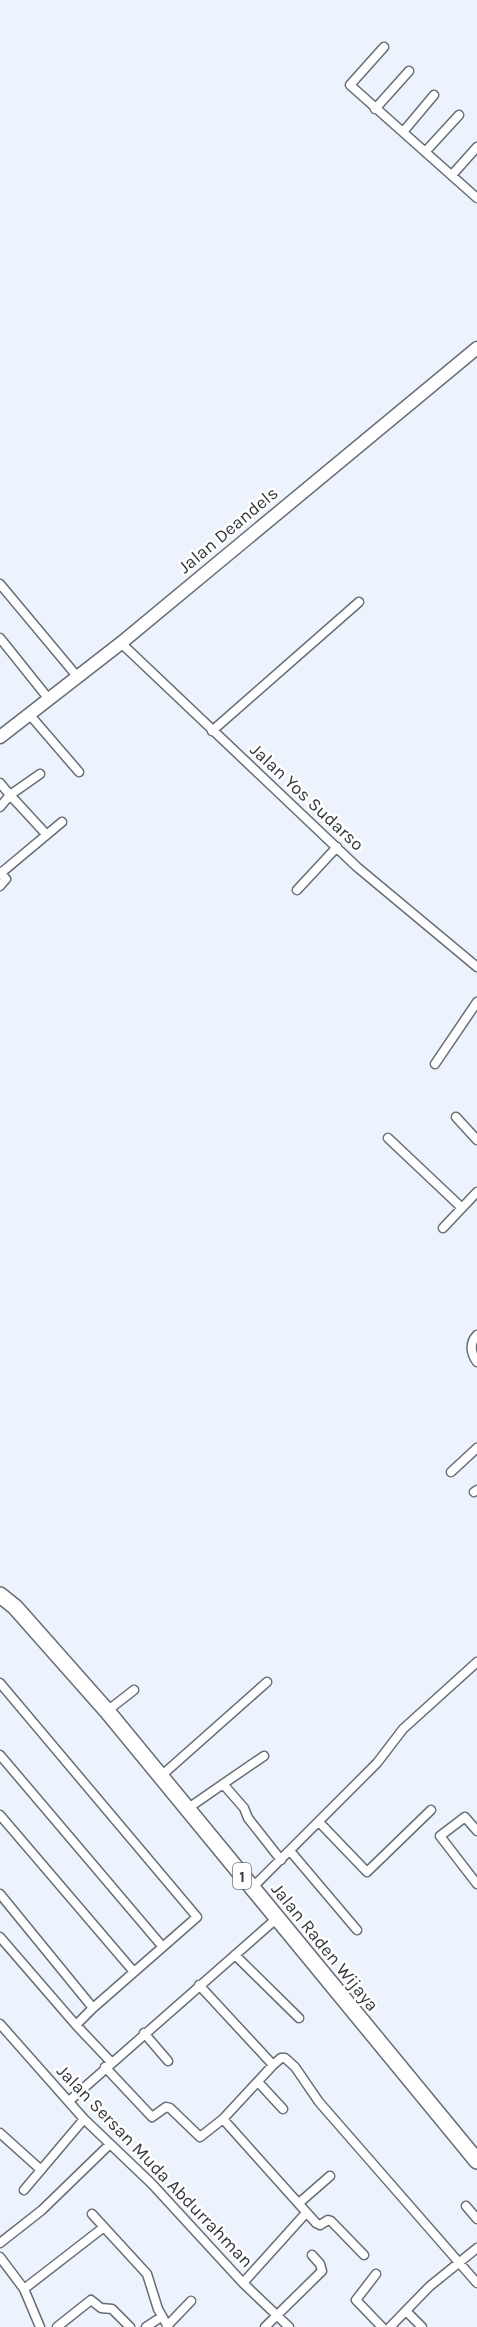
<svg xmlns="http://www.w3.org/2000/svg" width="477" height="2327" font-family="Karla,sans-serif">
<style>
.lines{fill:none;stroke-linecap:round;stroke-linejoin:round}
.street-casing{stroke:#676d75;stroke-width:11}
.secondary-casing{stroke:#676d75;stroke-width:15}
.highway-casing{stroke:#676d75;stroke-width:18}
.street{stroke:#fff;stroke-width:8}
.secondary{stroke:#fff;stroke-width:12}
.highway{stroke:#fff;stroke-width:15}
.labels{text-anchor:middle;stroke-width:5;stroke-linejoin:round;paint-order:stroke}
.shield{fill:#fff;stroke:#727376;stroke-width:1.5}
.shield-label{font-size:16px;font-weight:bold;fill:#35373b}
.street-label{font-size:18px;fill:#35373b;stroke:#fff}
</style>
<rect width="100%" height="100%" fill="#edf3fc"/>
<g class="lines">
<defs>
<path id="street" d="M384 47 350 85 477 198
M375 109 409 71
M403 132 434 95
M426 151 459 115
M452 175 477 147
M0 584 76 675
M0 638 48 698
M121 643 357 867 477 967
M29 714 79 772
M212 731 359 602
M0 783 10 795
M11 796 46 834
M0 807 10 795 40 774
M0 872 6 879 0 886
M1 873 62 822
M297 890 337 847
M435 1064 477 1002
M456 1117 477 1140
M388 1138 461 1207
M443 1228 477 1192
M477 1335C469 1343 471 1354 477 1362
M451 1472 477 1448
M474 1492 477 1490
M0 1683 197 1917 93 2008 0 1894
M107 1711 134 1690
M0 1755 162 1946
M161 1776 267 1682
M223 1784 264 1756
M187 1809 223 1784 244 1808 248 1818 281 1860
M0 1815 134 1972
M319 1822 367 1872 431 1810
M477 1831 465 1817 440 1836 477 1884
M291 1852 357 1930
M252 1888 377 1763 403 1729 477 1662
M0 1937 76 2025
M235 1955 299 2018
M93 2008 76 2025 111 2062
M0 2024 84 2119 152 2184 243 2283 289 2327
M144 2033 168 2061
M273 2065 281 2058H285L295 2067 319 2102 477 2283
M105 2067 152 2117 166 2107 170 2108 200 2137 223 2119 273 2065 199 1985
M258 2082 283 2109
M69 2101 276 1919
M223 2119 316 2223 320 2225 328 2220 331 2221 364 2255
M0 2133 40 2169
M24 2190 84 2119
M299 2203 330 2176
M466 2206 477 2219
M92 2214 147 2274 158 2309 168 2327
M0 2243 42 2210 109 2145
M0 2257 24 2289 40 2327
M376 2274 356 2300 382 2327
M243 2283 306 2213
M24 2289 104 2227
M406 2311 422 2327
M167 2326 191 2301
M57 2327 91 2300 101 2308 112 2309 130 2327
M146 2327 161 2317
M265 2327 322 2271 320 2264 312 2255
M390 2327 430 2286 477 2248"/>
<path id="secondary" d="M0 737 121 643 477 348"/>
<path id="highway" d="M0 1595 15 1607 107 1711 477 2161"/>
</defs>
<!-- street casing -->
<use href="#street" class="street-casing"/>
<!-- secondary casing -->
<use href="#secondary" class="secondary-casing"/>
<!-- highway casing -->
<use href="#highway" class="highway-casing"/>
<!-- street -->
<use href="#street" class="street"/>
<!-- secondary -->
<use href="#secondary" class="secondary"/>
<!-- highway -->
<use href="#highway" class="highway"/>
</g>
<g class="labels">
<!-- shield labels -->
<rect class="shield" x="233" y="1863" width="18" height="26" rx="4.5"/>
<g class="shield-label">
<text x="242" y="1882">1</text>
</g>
<!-- street labels -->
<g class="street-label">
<text transform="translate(228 530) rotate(-40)" y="6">Jalan Deandels</text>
<text transform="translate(307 797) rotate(43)" y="6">Jalan Yos Sudarso</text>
<text transform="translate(325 1947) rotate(51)" y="6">Jalan Raden Wijaya</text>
<text transform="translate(155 2166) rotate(46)" y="6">Jalan Sersan Muda Abdurrahman</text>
</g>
</g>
</svg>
